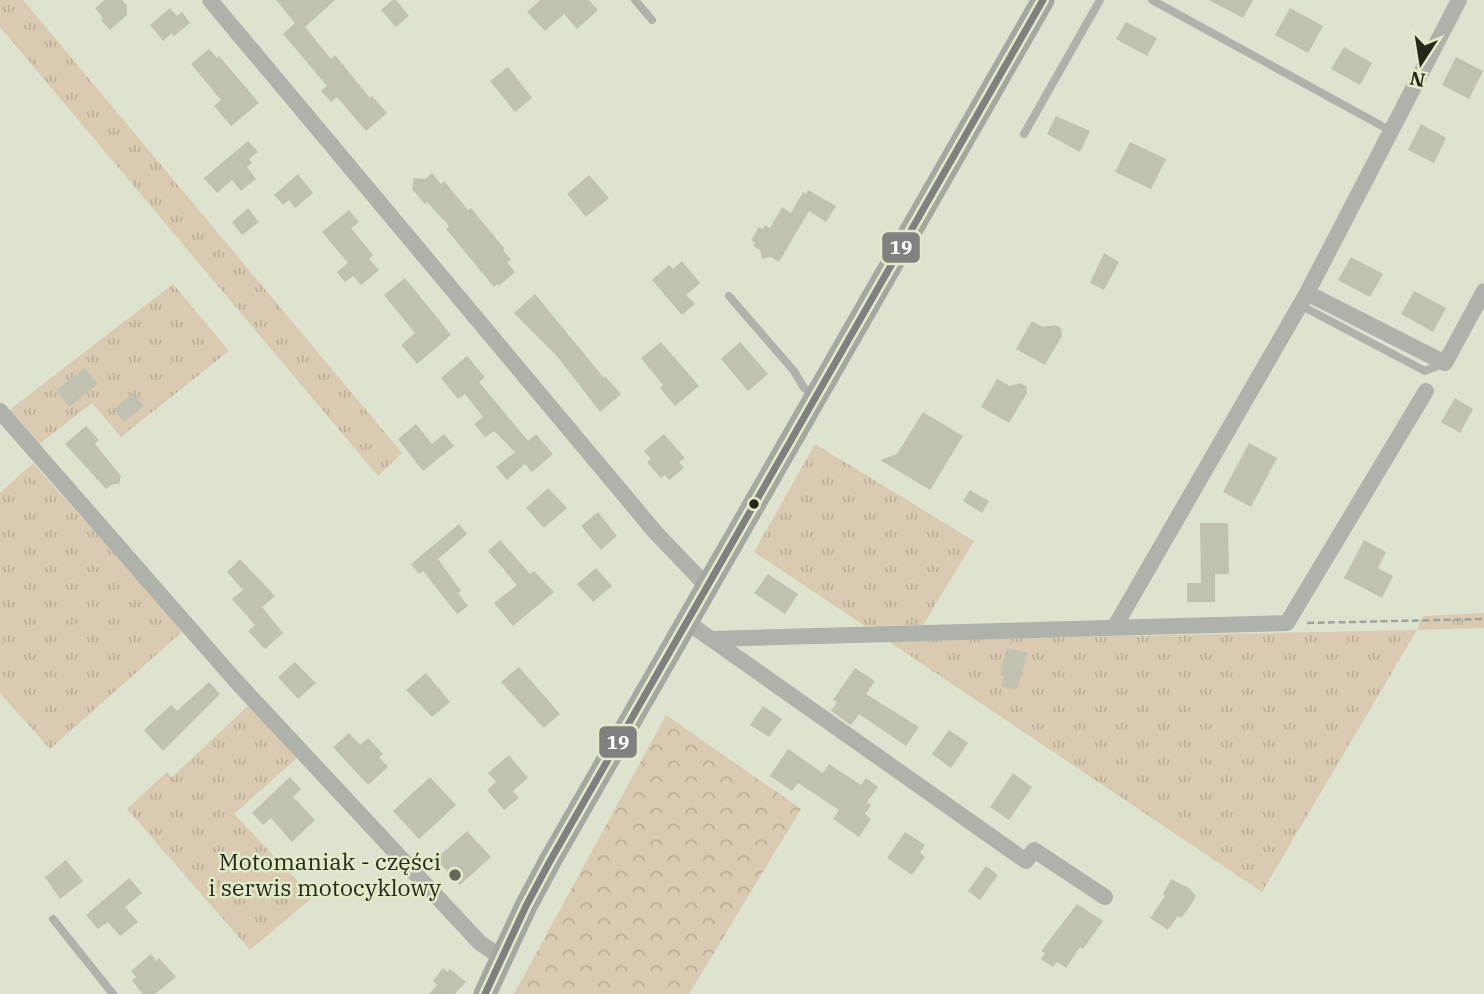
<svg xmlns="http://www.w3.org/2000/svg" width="1484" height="994" font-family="'IBM Plex Serif',serif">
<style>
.grass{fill:url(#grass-tufts)}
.forest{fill:url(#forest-crowns)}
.building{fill:#c1c1b2}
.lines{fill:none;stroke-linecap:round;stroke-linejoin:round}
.path{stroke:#9fa39b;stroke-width:2.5;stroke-dasharray:7 3.5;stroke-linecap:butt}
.lane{stroke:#aeb2ab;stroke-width:8}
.street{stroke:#aeb2ab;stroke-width:16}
.secondary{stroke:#a3a8a1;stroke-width:23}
.bus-1-casing{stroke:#e2ebc8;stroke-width:12}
.bus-1{stroke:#808080;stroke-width:7}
.bus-dot{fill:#25281b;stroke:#e2ebc8;stroke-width:2.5}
.poi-dot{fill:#66695a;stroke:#e2ebc8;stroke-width:2.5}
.labels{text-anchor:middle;stroke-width:5;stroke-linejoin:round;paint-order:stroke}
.poi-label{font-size:23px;fill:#25281b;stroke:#e2ebc8;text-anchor:end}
.line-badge{stroke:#e2ebc8;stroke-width:2.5}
.badge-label{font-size:19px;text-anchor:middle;font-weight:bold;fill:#fff}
</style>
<defs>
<pattern id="grass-tufts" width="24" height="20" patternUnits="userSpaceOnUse" patternTransform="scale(1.75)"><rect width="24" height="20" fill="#dacab1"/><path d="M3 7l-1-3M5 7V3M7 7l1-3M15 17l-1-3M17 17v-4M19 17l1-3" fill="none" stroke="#bbae98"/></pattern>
<pattern id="forest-crowns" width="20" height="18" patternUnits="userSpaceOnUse" patternTransform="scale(1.75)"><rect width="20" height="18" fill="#dacab1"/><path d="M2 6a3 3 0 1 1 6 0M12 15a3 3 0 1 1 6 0" fill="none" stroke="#bbae98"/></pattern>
</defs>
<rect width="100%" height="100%" fill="#dee3d0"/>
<!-- grass -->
<path class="grass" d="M0 0H23L402 453 378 476 0 27Z
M173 284 229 351 121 437 92 403 38 445 8 411Z
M815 444 974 541 923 625 865 626 754 552Z
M33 463 183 631 50 749 0 693V493Z
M1484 613V628L1417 630 1262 892 888 641 1417 630 1423 616Z
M250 704 298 757 234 814 313 897 250 950 127 809 167 772 172 777Z"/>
<!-- forest -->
<path class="forest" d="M666 715 801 809 689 994H514Z"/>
<!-- building -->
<path class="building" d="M105 0H122L127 6V15L110 30 101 20 103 18 95 8Z
M276 0H335L305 27 331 59 335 55 370 98 372 96 387 113 366 131 337 97 331 102 321 91 327 86 283 34 295 23Z
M393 0H396L409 16 396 27 381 10Z
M540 0H589L598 10 577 29 564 14 545 31 527 12Z
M1209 0H1253L1243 18Z
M170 8 177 16 182 12 190 23 174 36 172 33 163 41 150 25Z
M1290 8 1323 26 1308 53 1275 35Z
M1126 22 1157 38 1147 56 1116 39Z
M1344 47 1372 63 1360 85 1331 69Z
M209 49 217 58 219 56 259 103 231 126 214 106 221 100 191 64Z
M1456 57 1483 71 1469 99 1442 85Z
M508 67 532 98 515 112 490 81Z
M1056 116 1090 131 1080 152 1047 134Z
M1421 124 1446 138 1434 163 1408 150Z
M248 141 258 152 249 159 252 163 247 167 256 179 241 191 232 180 217 193 204 178Z
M1130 142 1166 159 1151 189 1115 172Z
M432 173 441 184 444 181 468 210 471 208 504 248 503 250 511 260 507 262 515 272 499 286 497 284 494 287 446 229 449 226 427 202 425 204 412 189 414 178 425 179Z
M298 174 313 193 295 208 289 200 283 205 274 195Z
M589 175 609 198 586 217 567 194Z
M808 190 836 206 826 222 809 211 779 262 771 257 762 259 760 250 753 246 755 243 751 240 759 227 763 229 765 225 770 228 782 207 791 213 803 192 806 194Z
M248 208 259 222 242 235 232 222Z
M349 210 359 222 351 228 373 255 369 259 379 270 361 285 353 276 345 282 337 272 348 263 322 232Z
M1104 253 1119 262 1104 290 1090 283Z
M1351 257 1383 274 1370 297 1338 280Z
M682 261 700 283 686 295 695 304 682 315 652 280 669 265 673 269Z
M405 278 451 335 417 364 401 345 415 333 384 295Z
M1414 291 1446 308 1433 332 1401 314Z
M535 294 604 378 605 376 621 394 600 412 556 355 514 313Z
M1032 321 1043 327 1055 325 1061 328 1062 336 1045 365 1016 349Z
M661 342 699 386 675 406 660 388 663 385 641 358Z
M740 342 768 374 748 391 721 359Z
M467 356 485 377 479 382 509 418 528 441 536 434 553 454 532 472 525 464 507 480 496 467 515 452 494 431 485 437 474 424 483 417 465 394 458 399 441 378Z
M85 368 98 384 69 407 56 390Z
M997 379 1010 386 1020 383 1026 386 1027 393 1009 423 981 407Z
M133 393 144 406 124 422 114 409Z
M1455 398 1473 409 1460 433 1441 422Z
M923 412 963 436 930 490 880 460 897 454Z
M416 424 432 444 444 434 454 446 423 471 398 439Z
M86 426 99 440 95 444 121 476 119 484H113L106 489 65 444Z
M664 434 685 458 679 462 684 468 669 480 665 475 661 478 647 462 651 459 644 451Z
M1249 443 1277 458 1251 507 1223 492Z
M548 488 567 508 544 528 526 508Z
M970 490 989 501 982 513 963 501Z
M598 512 617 536 601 550 581 526Z
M1200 523H1228L1229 574H1215V602H1187V583H1201Z
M459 524 467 534 438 559 461 591 458 593 468 606 457 614 423 571 419 574 411 564Z
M500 540 530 574 534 571 554 592 513 626 494 603 517 585 488 551Z
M1364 540 1386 552 1378 568 1393 576 1382 598 1344 578Z
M240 559 275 596 262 607 283 633 265 649 248 631 255 625 232 599 243 590 227 572Z
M596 568 612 586 593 602 577 584Z
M768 574 798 594 785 614 754 593Z
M1007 648 1028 653 1016 690 1001 686 1004 676 1000 675Z
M295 662 316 683 298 699 278 677Z
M519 667 560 714 544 728 501 682Z
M855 668 875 681 866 694 919 727 906 746 859 714 851 725 831 711 837 702 833 700Z
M426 673 450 702 432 717 406 690Z
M209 682 220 694 163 751 144 730 171 705 177 711Z
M763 706 782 719 769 737 750 725Z
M949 730 968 743 951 768 932 754Z
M349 733 360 745 368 738 383 754 379 757 388 767 368 785 333 747Z
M788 749 823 773 829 764 861 785 866 778 878 787 867 802 871 805 865 814 871 819 859 837 833 819 839 810 798 783 792 791 770 776Z
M509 755 528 778 513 791 519 798 504 810 487 790 496 782 488 773Z
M1013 773 1032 787 1009 820 990 807Z
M290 777 301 789 293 797 315 820 292 842 271 818 263 825 252 813Z
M430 777 456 805 419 839 393 811Z
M467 831 491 857 460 885 436 859Z
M905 832 925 845 920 852 925 857 912 875 887 858Z
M66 860 83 881 60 899 45 877Z
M986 866 998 875 980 900 968 891Z
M129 878 142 893 125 907 138 922 120 936 108 922 98 929 86 915Z
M1171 879 1189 888 1196 896 1189 908 1181 918 1178 916 1168 930 1150 918 1165 896 1163 894Z
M1077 904 1103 921 1083 949 1080 947 1066 968 1057 962 1053 967 1041 959 1045 953 1041 951Z
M151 954 156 961 159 958 176 977 155 994H143L132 981 136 977 131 971Z
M443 968 447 972 450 969 466 982 455 994H429L437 985 433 981Z"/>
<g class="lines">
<!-- path -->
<path class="path" d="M1307 623 1484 619"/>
<!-- lane -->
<path class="lane" d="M635 0 652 20
M1152 0 1391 131
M1024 134 1100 0
M729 296 794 371 804 388 813 393
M1300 305 1425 371 1442 364
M53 919 113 994"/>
<!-- street -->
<path class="street" d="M210 0 656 533 701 580 708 584
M1307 293 1445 363 1484 291
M0 411 235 680 480 943 501 957
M687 622 1026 861 1034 850 1105 897
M1114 628 1307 293 1459 0
M712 639 1287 623 1426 391"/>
<!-- secondary -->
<path class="secondary" d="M485 994 526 906 550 861 1043 0"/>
<defs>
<path id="bus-1" d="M485 994 526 906 550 861 1043 0"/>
</defs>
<!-- bus-1 casing -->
<use href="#bus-1" class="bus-1-casing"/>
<!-- bus-1 -->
<use href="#bus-1" class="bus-1"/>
</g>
<!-- markers -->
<circle class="bus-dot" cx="754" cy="504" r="6"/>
<circle class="poi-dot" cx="455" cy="875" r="7"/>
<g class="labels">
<!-- poi labels -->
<g class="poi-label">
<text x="441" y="870">Motomaniak - części<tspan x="441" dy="26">i serwis motocyklowy</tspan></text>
</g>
</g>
<g class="line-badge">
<rect x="881" y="231" width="40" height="33" rx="7" fill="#808080"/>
<rect x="598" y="725" width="40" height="34" rx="7" fill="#808080"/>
</g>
<g class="badge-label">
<text x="901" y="254">19</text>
<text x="618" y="749">19</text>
</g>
<!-- north arrow -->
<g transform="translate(1421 63) rotate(192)" stroke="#e2ebc8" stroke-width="5" paint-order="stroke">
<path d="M0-5L12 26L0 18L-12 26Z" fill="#25281b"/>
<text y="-10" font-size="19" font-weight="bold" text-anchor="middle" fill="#25281b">N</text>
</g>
</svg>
